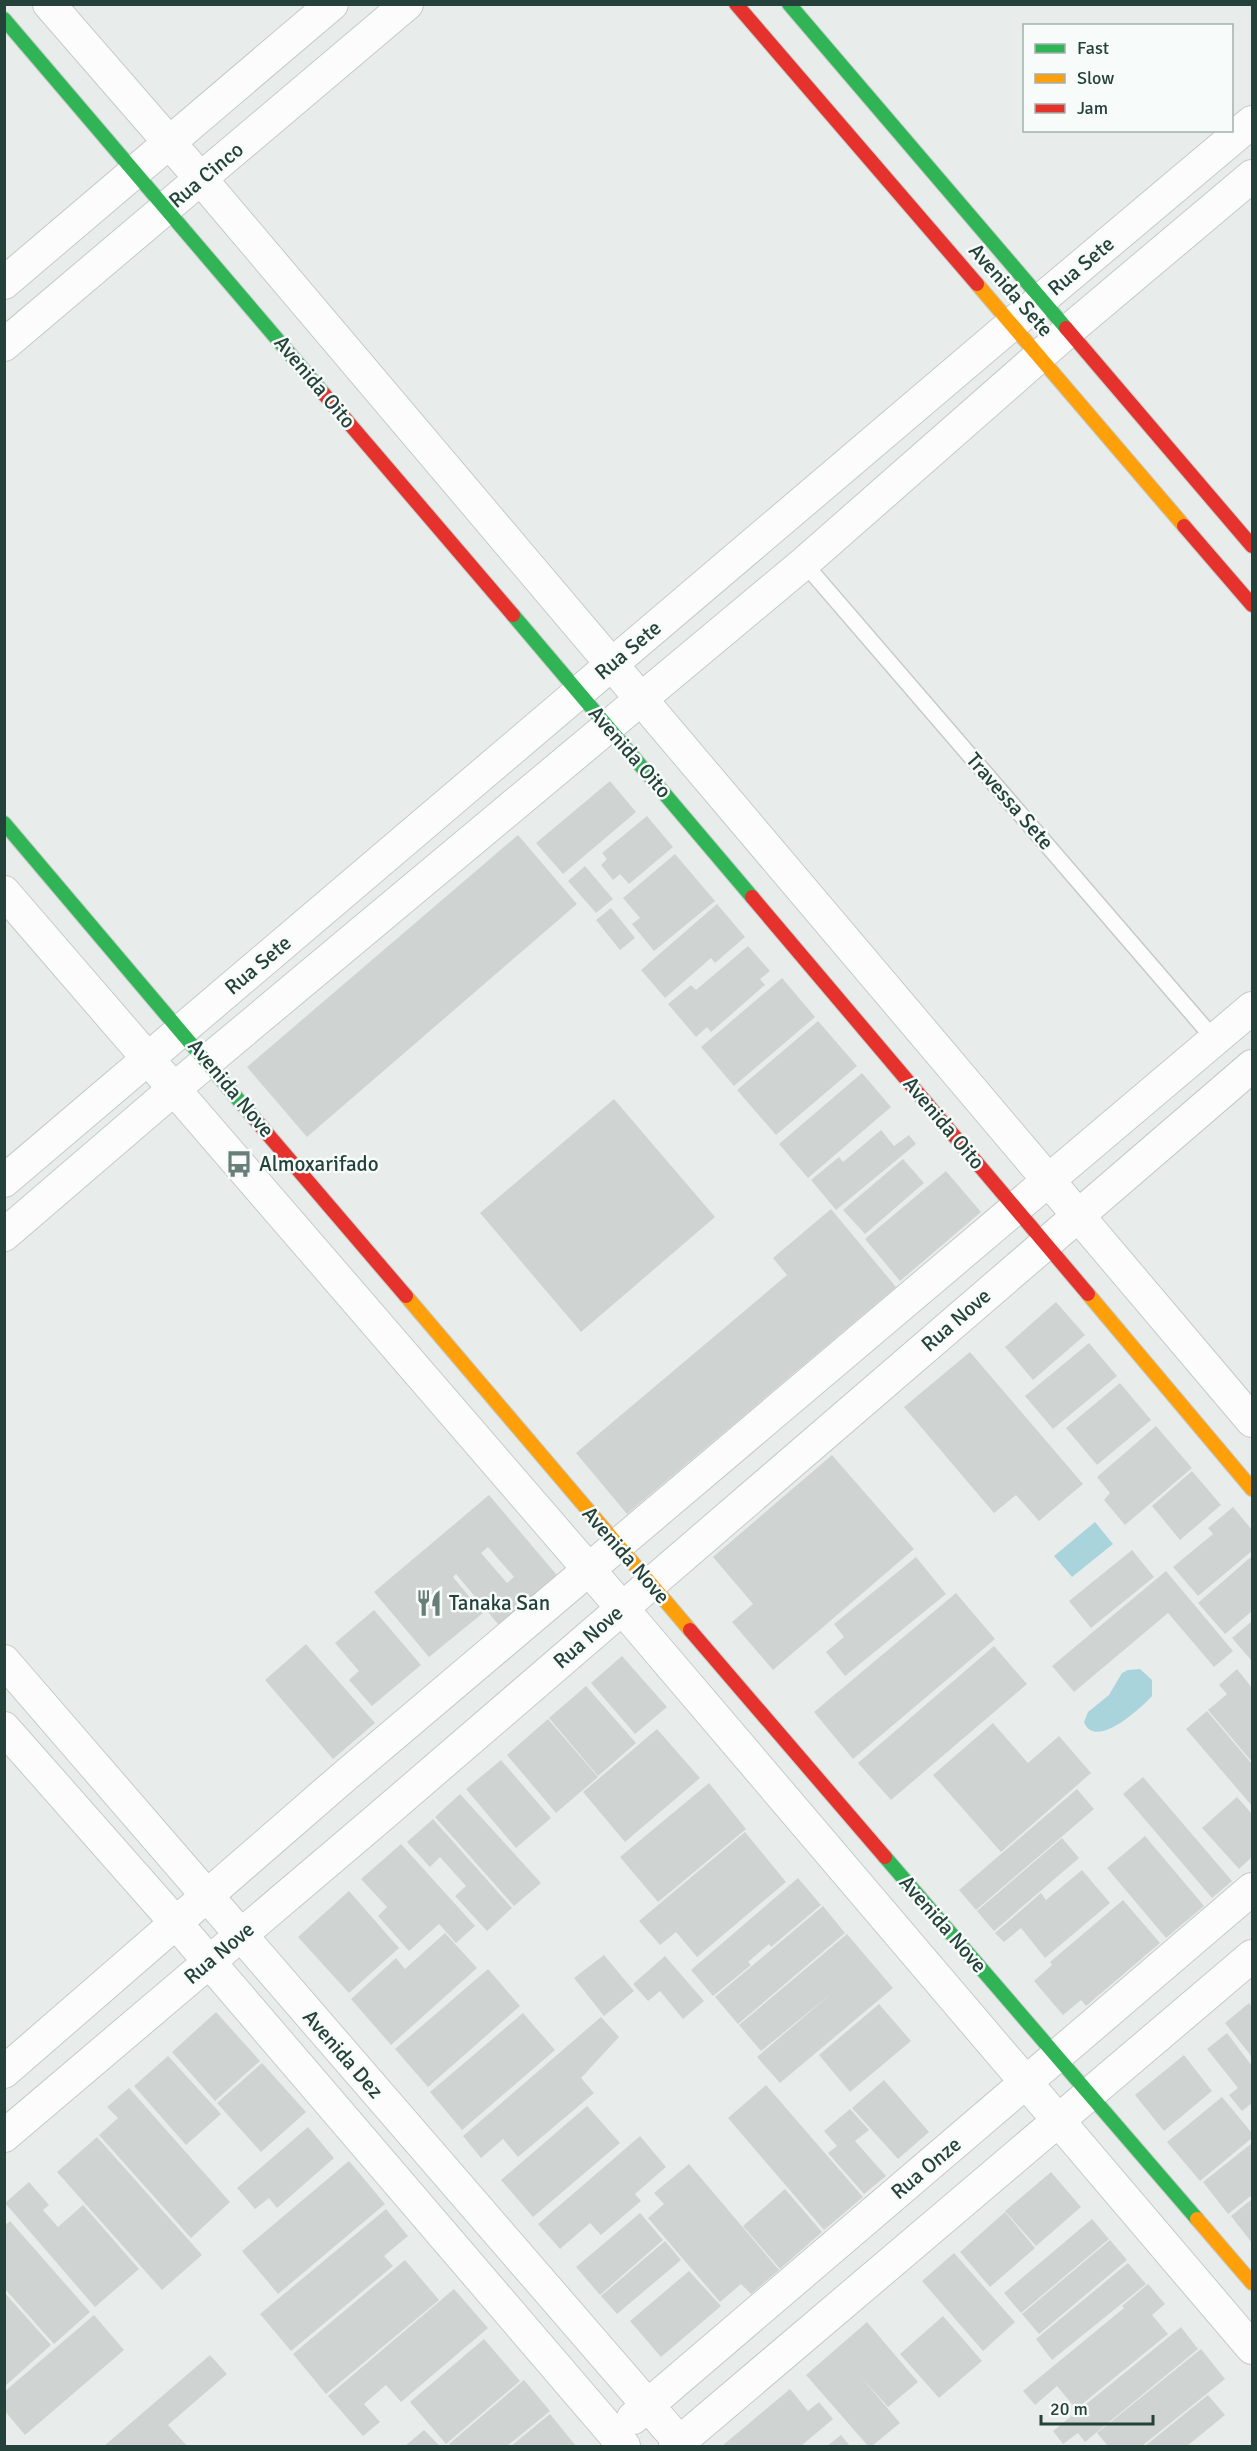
<svg xmlns="http://www.w3.org/2000/svg" width="1257" height="2451" font-family="Signika,sans-serif">
<style>
.water{fill:#a9d4db}
.building{fill:#cfd4d2;fill-rule:evenodd}
.lines{fill:none;stroke-linecap:round;stroke-linejoin:round}
.lane-casing{stroke:#c5cac8;stroke-width:18}
.street-casing{stroke:#c5cac8;stroke-width:34}
.fast-casing{stroke:#c3cbc8;stroke-width:16}
.slow-casing{stroke:#c3cbc8;stroke-width:16}
.jam-casing{stroke:#c3cbc8;stroke-width:16}
.lane{stroke:#fcfcfc;stroke-width:15}
.street{stroke:#fcfcfc;stroke-width:32}
.fast{stroke:#30b455;stroke-width:14}
.slow{stroke:#ff9f0a;stroke-width:14}
.jam{stroke:#e5322d;stroke-width:14}
.labels{text-anchor:middle;stroke-width:5;stroke-linejoin:round;paint-order:stroke}
.street-label{font-size:21px;fill:#24423a;stroke:#f7fbf9}
.poi-label{font-size:21px;fill:#24423a;stroke:#f7fbf9;text-anchor:start}
</style>
<rect width="100%" height="100%" fill="#e8edeb"/>
<!-- water -->
<path class="water" d="M1095 1522 1113 1544 1072 1577 1054 1556Z
M1140 1669 1152 1680V1696C1141 1708 1095 1751 1084 1722L1088 1712 1109 1695 1122 1673 1128 1670Z"/>
<!-- building -->
<path class="building" d="M610 781 636 812 563 874 536 843Z
M647 816 673 847 629 884 620 874 613 880 601 865 607 859 602 853Z
M518 835 577 904 307 1137 247 1067Z
M675 854 715 901 654 951 632 924 640 918 623 898Z
M585 866 613 899 596 913 568 881Z
M717 904 745 937 715 963 711 958 665 998 641 970Z
M611 908 635 938 620 950 596 920Z
M748 946 770 971 760 979 765 985 711 1032 707 1027 696 1037 668 1004 691 985 696 990Z
M782 978 815 1017 734 1086 701 1047Z
M818 1021 857 1066 776 1135 737 1090Z
M862 1073 891 1107 808 1178 779 1144Z
M614 1099 715 1217 581 1332 480 1213Z
M881 1130 894 1146 909 1135 916 1144 836 1210 811 1180 839 1157 843 1162Z
M903 1159 924 1183 865 1234 843 1210Z
M946 1171 981 1212 900 1281 865 1239Z
M831 1209 896 1287 627 1514 576 1453 787 1275 773 1258Z
M1056 1302 1085 1335 1033 1380 1005 1347Z
M1089 1343 1117 1376 1053 1429 1025 1396Z
M970 1352 1083 1484 1039 1521 1016 1495 994 1513 904 1407Z
M1120 1383 1151 1420 1097 1465 1066 1428Z
M1156 1426 1192 1468 1125 1525 1104 1500 1110 1493 1097 1477Z
M832 1455 914 1549 773 1670 732 1622 753 1604 713 1557Z
M1192 1471 1221 1505 1180 1540 1152 1506Z
M489 1495 561 1580 503 1630 456 1574 453 1577 483 1613 429 1657 374 1592ZM488 1547 514 1577 507 1583 481 1553Z
M1233 1507 1252 1530V1551L1198 1596 1173 1567 1213 1534 1208 1528Z
M1132 1550 1154 1577 1091 1628 1069 1601Z
M1252 1556V1611L1225 1634 1198 1603Z
M916 1557 946 1594 845 1676 826 1652 844 1637 834 1624Z
M1166 1571 1233 1651 1214 1667 1168 1613 1074 1692 1052 1666Z
M956 1593 995 1639 853 1759 814 1712Z
M374 1610 421 1665 372 1706 349 1680 359 1671 335 1643Z
M1252 1621V1659L1251 1660 1232 1638Z
M306 1644 375 1723 333 1759 265 1680Z
M994 1646 1027 1684 891 1800 858 1763Z
M622 1656 667 1707 635 1734 591 1683Z
M1237 1669 1252 1688V1762L1208 1710 1227 1694 1219 1685Z
M586 1686 636 1743 598 1776 549 1718Z
M1207 1711 1252 1764V1806L1186 1729Z
M548 1719 598 1777 556 1813 507 1755Z
M993 1723 1028 1763 1059 1736 1091 1773 1001 1852 933 1775Z
M657 1729 700 1778 625 1842 583 1792Z
M501 1760 551 1818 516 1848 466 1789Z
M1143 1777 1232 1881 1212 1898 1123 1794Z
M709 1783 746 1829 658 1902 620 1857Z
M1077 1789 1094 1809 976 1910 959 1890Z
M460 1794 541 1883 514 1906 435 1817Z
M1237 1797 1252 1814V1857L1239 1869 1202 1828Z
M433 1819 512 1908 487 1931 455 1896 466 1886 440 1857 430 1867 407 1842Z
M745 1832 786 1882 697 1957 676 1932 660 1945 639 1921Z
M1145 1836 1204 1906 1166 1938 1107 1868Z
M1062 1838 1079 1858 994 1931 977 1911Z
M401 1844 475 1926 456 1943 439 1924 409 1951 378 1916 387 1907 361 1879Z
M1082 1870 1110 1903 1045 1958 1021 1928 1004 1942 995 1933 1041 1893 1046 1900Z
M798 1878 821 1905 771 1947 769 1944 748 1962 751 1965 713 1996 691 1970Z
M349 1891 399 1948 349 1993 298 1937Z
M1123 1900 1160 1943 1086 2006 1081 2000 1063 2015 1034 1981 1052 1965 1050 1962Z
M823 1906 845 1933 738 2024 715 1997Z
M445 1933 477 1968 391 2045 351 1999 396 1958 405 1969Z
M847 1934 893 1988 780 2083 757 2057 833 1992 761 2051 739 2025Z
M604 1955 634 1991 604 2016 574 1978Z
M665 1956 704 2001 683 2019 660 1991 648 2001 633 1984Z
M488 1969 520 2006 428 2087 395 2049Z
M1249 2003 1252 2007V2057L1225 2023Z
M879 2004 911 2041 850 2092 819 2055Z
M216 2012 260 2061 215 2101 172 2052Z
M523 2013 555 2050 462 2130 430 2092Z
M601 2017 619 2037 581 2078 594 2093 518 2157 503 2139 481 2158 463 2136Z
M1227 2033 1252 2066V2103L1242 2111 1229 2095 1238 2088 1207 2049Z
M1184 2055 1212 2091 1164 2131 1135 2095Z
M168 2056 221 2114 186 2145 134 2086Z
M262 2063 306 2112 261 2152 217 2103Z
M884 2080 929 2132 898 2159 852 2108Z
M766 2085 863 2197 824 2230 728 2118Z
M129 2088 230 2202 191 2238 99 2135 118 2118 107 2107Z
M1222 2097 1252 2133V2138L1200 2181 1167 2142Z
M587 2106 620 2143 533 2217 501 2180Z
M850 2109 869 2130 855 2141 886 2176 864 2194 828 2153 837 2146 824 2131Z
M308 2127 334 2158 277 2208 269 2198 255 2209 237 2188Z
M640 2136 666 2167 635 2194 641 2201 601 2235 590 2223 560 2249 538 2224Z
M97 2137 202 2255 162 2290 57 2172Z
M1252 2143V2195L1228 2214 1203 2182Z
M349 2161 385 2204 278 2294 242 2251Z
M689 2164 779 2270 751 2294 741 2284 720 2302 648 2218 664 2204 654 2193Z
M1051 2172 1081 2207 1036 2246 1005 2211Z
M29 2182 49 2205 43 2210 58 2227 83 2205 139 2269 95 2307 5 2203Z
M785 2189 822 2232 780 2269 743 2226Z
M1252 2199V2243L1231 2216Z
M386 2209 408 2236 384 2256 393 2266 291 2351 260 2314Z
M1005 2212 1035 2248 990 2287 960 2252Z
M640 2213 663 2240 600 2295 576 2267Z
M1092 2219 1109 2239 1021 2313 1004 2293Z
M10 2221 90 2312 54 2344 4 2288V2226Z
M1110 2240 1127 2260 1039 2334 1022 2314Z
M665 2241 681 2260 617 2314 601 2296Z
M954 2253 1015 2322 983 2351 922 2281Z
M405 2260 439 2300 326 2394 293 2354Z
M1128 2263 1146 2284 1052 2360 1036 2339Z
M689 2271 721 2306 661 2357 630 2321Z
M1148 2284 1165 2304 1152 2315 1168 2334 1076 2409 1057 2386 1035 2405 1023 2391 1124 2308 1122 2306Z
M454 2289 488 2328 401 2402 386 2385 364 2404 380 2422 363 2436 328 2396Z
M4 2292 51 2345 4 2387Z
M94 2315 124 2350 25 2435 4 2410V2392Z
M943 2316 982 2361 939 2398 900 2354Z
M867 2322 918 2382 888 2407 860 2376 900 2423 872 2446H868L806 2375Z
M1181 2327 1198 2349 1085 2442 1078 2433 1063 2444 1053 2431Z
M484 2339 520 2381 446 2444 410 2402Z
M1201 2349 1225 2379 1142 2446H1108L1097 2433Z
M210 2355 227 2374 168 2425 187 2446H104Z
M524 2380 550 2411 507 2446H451L449 2444Z
M790 2389 808 2411 819 2402 833 2419 801 2446H722Z
M1208 2395 1225 2415 1187 2446H1145Z
M550 2414 576 2446H511Z
M424 2430 440 2446H405Z
M841 2435 850 2446H827Z"/>
<g class="lines">
<defs>
<path id="lane" d="M804 563 1215 1040"/>
<path id="street" d="M49 4 201 179 1252 1421
M4 283 332 4
M4 345 407 4
M4 892 622 1608 1252 2348
M4 1181 1012 324 1252 122
M4 1235 174 1089 804 563 1068 331 1252 176
M4 1661 683 2446
M4 1728 176 1923 624 2446
M4 2072 346 1775 1252 1008
M4 2136 380 1817 1252 1066
M633 2418 1252 1889
M675 2446 1252 1956"/>
<path id="fast" d="M789 4 1066 328
M4 19 324 394
M513 615 752 897
M4 823 253 1117
M885 1857 1197 2219"/>
<path id="slow" d="M977 284 1184 526
M1088 1294 1252 1489
M406 1296 690 1630
M1197 2219 1252 2283"/>
<path id="jam" d="M736 4 977 284
M1066 328 1252 546
M324 394 513 615
M1184 526 1252 605
M752 897 1088 1294
M253 1117 406 1296
M690 1630 885 1857"/>
</defs>
<!-- lane casing -->
<use href="#lane" class="lane-casing"/>
<!-- street casing -->
<use href="#street" class="street-casing"/>
<!-- fast casing -->
<use href="#fast" class="fast-casing"/>
<!-- slow casing -->
<use href="#slow" class="slow-casing"/>
<!-- jam casing -->
<use href="#jam" class="jam-casing"/>
<!-- lane -->
<use href="#lane" class="lane"/>
<!-- street -->
<use href="#street" class="street"/>
<!-- fast -->
<use href="#fast" class="fast"/>
<!-- slow -->
<use href="#slow" class="slow"/>
<!-- jam -->
<use href="#jam" class="jam"/>
</g>
<!-- icons -->
<defs>
<symbol id="bus-bare" viewBox="-9 -9 18 18"><path d="M-5-6H5V4H4V6H2V4H-2V6H-4V4H-5ZM-3.5-4V0h7V-4ZM-3.5 1.2v1.5H-2V1.2ZM2 1.2v1.5H3.5V1.2Z" fill="#697e78" stroke="#f7fbf9" stroke-width="2.5" paint-order="stroke"/></symbol>
<symbol id="restaurant-bare" viewBox="-9 -9 18 18"><path d="M-5-6h1v4h1v-4h1v4h1v-4h1v5L-1.5 .5V6h-2V.5L-5-1ZM5-6V6H3V1.5H1.5Q1.5-4 5-6Z" fill="#697e78" stroke="#f7fbf9" stroke-width="2.5" paint-order="stroke"/></symbol>
</defs>
<g fill-rule="evenodd">
<use href="#bus-bare" x="220" y="1145" width="38" height="38"/>
<use href="#restaurant-bare" x="410" y="1584" width="38" height="38"/>
</g>
<g class="labels">
<!-- street labels -->
<g class="street-label">
<text transform="translate(206 175) rotate(-40)" y="7">Rua Cinco</text>
<text transform="translate(1081 266) rotate(-40)" y="7">Rua Sete</text>
<text transform="translate(1011 290) rotate(49)" y="7">Avenida Sete</text>
<text transform="translate(315 382) rotate(50)" y="7">Avenida Oito</text>
<text transform="translate(628 650) rotate(-40)" y="7">Rua Sete</text>
<text transform="translate(630 752) rotate(49)" y="7">Avenida Oito</text>
<text transform="translate(1010 801) rotate(49)" y="7">Travessa Sete</text>
<text transform="translate(258 965) rotate(-40)" y="7">Rua Sete</text>
<text transform="translate(231 1088) rotate(50)" y="7">Avenida Nove</text>
<text transform="translate(944 1123) rotate(50)" y="7">Avenida Oito</text>
<text transform="translate(956 1320) rotate(-41)" y="7">Rua Nove</text>
<text transform="translate(626 1555) rotate(49)" y="7">Avenida Nove</text>
<text transform="translate(588 1637) rotate(-41)" y="7">Rua Nove</text>
<text transform="translate(943 1924) rotate(49)" y="7">Avenida Nove</text>
<text transform="translate(219 1953) rotate(-40)" y="7">Rua Nove</text>
<text transform="translate(343 2054) rotate(49)" y="7">Avenida Dez</text>
<text transform="translate(926 2168) rotate(-40)" y="7">Rua Onze</text>
</g>
<!-- poi labels -->
<g class="poi-label">
<text x="259" y="1171">Almoxarifado</text>
<text x="449" y="1610">Tanaka San</text>
</g>
</g>
<!-- border -->
<rect width="1257" height="2451" fill="none" stroke="#24423a" stroke-width="12"/>
<!-- legend -->
<rect x="1023" y="24" width="210" height="108" fill="#f7fbf9" stroke="#a3b1ad" stroke-width="1.5"/>
<rect x="1035" y="44" width="30" height="9" fill="#30b455" stroke="#a3b1ad" stroke-width="1.5"/>
<text x="1077" y="54" font-size="18" fill="#24423a">Fast</text>
<rect x="1035" y="74" width="30" height="9" fill="#ff9f0a" stroke="#a3b1ad" stroke-width="1.5"/>
<text x="1077" y="84" font-size="18" fill="#24423a">Slow</text>
<rect x="1035" y="104" width="30" height="9" fill="#e5322d" stroke="#a3b1ad" stroke-width="1.5"/>
<text x="1077" y="114" font-size="18" fill="#24423a">Jam</text>
<!-- scale -->
<path d="M1041 2415v9h112v-9" fill="none" stroke="#24423a" stroke-width="3"/>
<text x="1050" y="2415" font-size="18" fill="#24423a" stroke="#f7fbf9" stroke-width="4.5" paint-order="stroke">20 m</text>
</svg>
